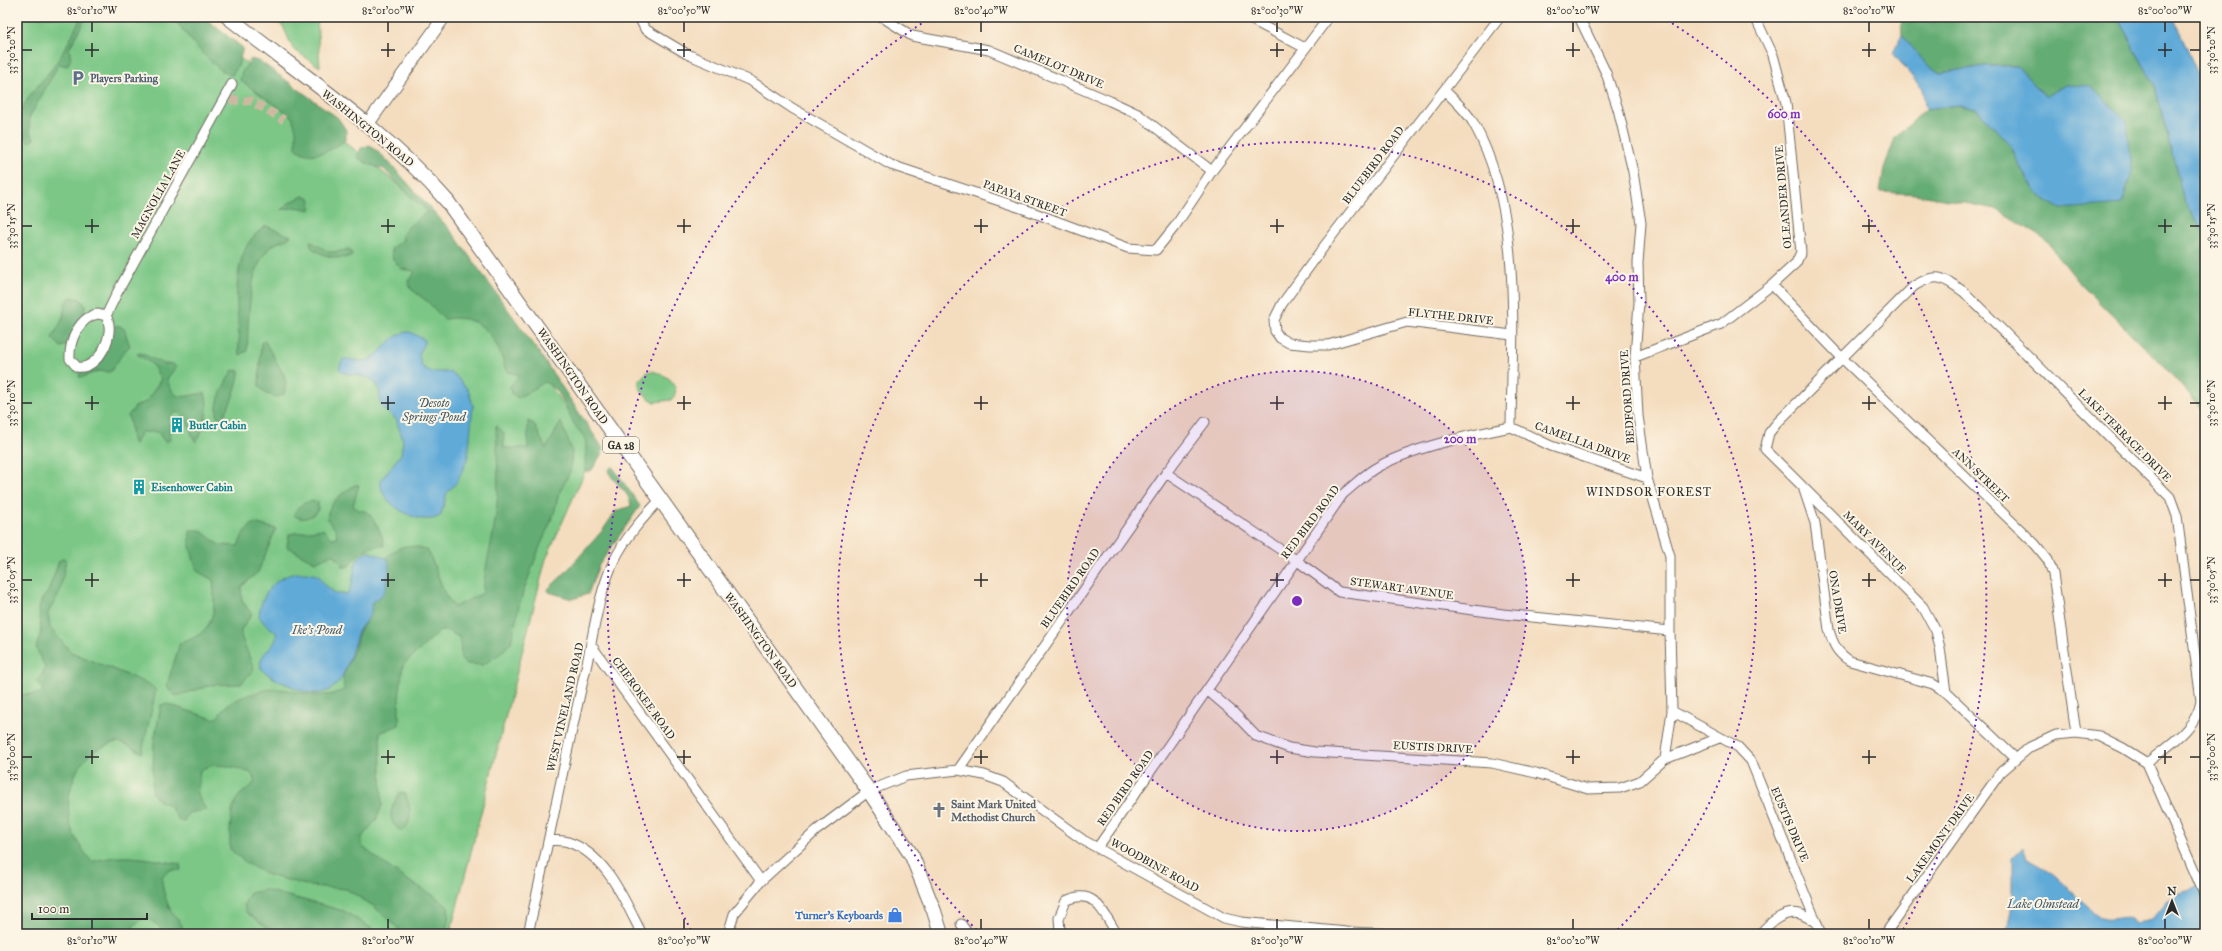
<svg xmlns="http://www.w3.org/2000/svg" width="2222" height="951" font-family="'IM FELL Great Primer',serif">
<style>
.green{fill:#7bc786;stroke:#537958}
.forest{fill:#64ac73;stroke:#486c4f}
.water{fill:#60aad8;stroke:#466a82}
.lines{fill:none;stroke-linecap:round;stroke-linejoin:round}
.street-tunnel{stroke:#ccb9a1;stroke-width:9;stroke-dasharray:9 4.5;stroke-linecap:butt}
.street-casing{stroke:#71695f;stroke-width:11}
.secondary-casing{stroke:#71695f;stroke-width:14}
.primary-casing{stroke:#71695f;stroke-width:16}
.street{stroke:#fff;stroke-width:9}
.secondary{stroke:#fff;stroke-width:12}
.primary{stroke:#fff;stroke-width:14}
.ticks{fill:none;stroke:#2b2b2b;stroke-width:1.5}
.ring{fill:none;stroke:#7b2cbf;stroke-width:2;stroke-dasharray:2 4}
.labels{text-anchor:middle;stroke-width:4;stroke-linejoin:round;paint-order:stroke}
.shield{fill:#fcf5e5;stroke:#6a6863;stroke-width:1}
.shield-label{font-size:10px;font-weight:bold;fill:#2b2b2b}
.street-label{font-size:11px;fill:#2b2b2b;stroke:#fcf5e5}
.service-label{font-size:11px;font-weight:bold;fill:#4e5e75;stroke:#fcf5e5;text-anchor:start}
.culture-label{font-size:11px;font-weight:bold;fill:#0d838f;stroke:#fcf5e5;text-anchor:start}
.worship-label{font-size:11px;font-weight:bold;fill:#5b616d;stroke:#fcf5e5;text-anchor:start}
.shop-label{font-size:11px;font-weight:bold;fill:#366cbe;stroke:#fcf5e5;text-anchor:end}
.water-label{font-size:12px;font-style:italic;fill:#3e5768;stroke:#fcf5e5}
.neighbourhood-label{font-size:12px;letter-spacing:1px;fill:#2b2b2b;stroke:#fcf5e5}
.centre{fill:#7b2cbf;stroke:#fcf5e5;stroke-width:2}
.ring-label{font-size:12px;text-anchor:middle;font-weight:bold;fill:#7b2cbf;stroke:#fcf5e5;stroke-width:4;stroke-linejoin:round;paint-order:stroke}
.neatline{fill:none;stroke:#2b2b2b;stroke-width:1.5}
.ticks-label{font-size:10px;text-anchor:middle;fill:#2b2b2b}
</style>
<rect width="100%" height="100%" fill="#fcf5e5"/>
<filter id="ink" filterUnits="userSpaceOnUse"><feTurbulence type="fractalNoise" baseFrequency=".025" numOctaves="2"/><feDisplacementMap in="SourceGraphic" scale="8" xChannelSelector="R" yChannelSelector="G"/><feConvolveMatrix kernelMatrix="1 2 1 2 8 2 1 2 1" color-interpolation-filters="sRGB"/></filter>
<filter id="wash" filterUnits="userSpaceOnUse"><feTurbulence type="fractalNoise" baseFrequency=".012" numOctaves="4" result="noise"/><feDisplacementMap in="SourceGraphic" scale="16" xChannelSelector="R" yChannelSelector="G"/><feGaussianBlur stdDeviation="0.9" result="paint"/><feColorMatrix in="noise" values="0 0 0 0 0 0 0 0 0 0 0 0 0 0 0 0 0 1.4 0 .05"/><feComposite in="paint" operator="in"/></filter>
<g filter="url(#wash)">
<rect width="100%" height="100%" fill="#f4ddbf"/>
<!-- green -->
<path class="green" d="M17 17H189L419 201 595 449 546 559 450 934H17Z
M271 17H317L320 67 293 49 283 26Z
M651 371C664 373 685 385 671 400L655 402C646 397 638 390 639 380L646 373Z"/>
<!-- forest -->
<path class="forest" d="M81 17H86L69 49 71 58 67 66 59 64 29 118 30 132 34 139 29 142C0 118 40 86 54 66 65 51 73 33 81 17Z
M173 17H203L243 48 238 66 232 75C217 74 182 30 173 17Z
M1901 17H2117L2155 86 2184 201 2205 234V413L2162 364 2082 286 2045 239 1996 209 1915 194 1880 192 1884 168 1895 138 1926 109 1957 105 1977 109 2011 146 2023 172 2039 195 2061 209 2122 203 2065 85 2046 97 2017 66H1985L1940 73 1926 64 1902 35Z
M251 59 261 62 338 118 346 130V139C334 150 309 162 296 148V130L292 117 240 80 242 72Z
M370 145 384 157 452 232 540 354 604 450 592 470 587 472C582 462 588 450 585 439 583 434 577 429 574 424 565 408 564 392 545 382L518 398 512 394 510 386 520 375 506 371C497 338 483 313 444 319L428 302 411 289 408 281 414 274V271L402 269 393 260 391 248 403 240 402 235 408 227 428 211 413 199 384 169 368 164 357 157 361 148Z
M303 196 311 199 310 210 296 207 281 210 287 204Z
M266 226 291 236C286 241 278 241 272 246 247 266 249 321 247 351L240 355C237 348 240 342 239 334 236 307 233 257 254 236 257 232 262 229 266 226Z
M310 241 329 252H336L349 249 352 253V255C341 262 320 255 311 247Z
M70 297 80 299 85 305 84 315 67 345 61 347 52 338 63 318 65 304Z
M115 326H120L124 329 130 346C120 354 118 363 110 372L98 371 83 377H79L80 372 90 368Z
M264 340 284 375 286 382 284 394 277 397 266 394 259 386 261 343Z
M141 353 164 364H173L176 367 167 379C175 405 185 395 205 393 210 408 205 428 196 442 187 429 192 423 178 412L169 416 170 440 165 442 158 432H141L135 444 133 443C130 433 132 426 128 416L135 407 147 401 161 379 152 364 137 354Z
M233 370 239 371C240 380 229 410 222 418L217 417C215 399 224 385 233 370Z
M528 421 534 424 546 449 561 422 572 452 570 472 558 496 554 514 539 549 526 584 519 606 511 643 501 653 483 665 467 664 461 660 460 638 449 631H440L403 665 399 698V725L380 733 382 806 376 820 362 837V846C376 858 396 873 412 883 426 891 437 896 448 907L449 916 445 934H401L397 927 372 905 346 889 310 886 268 875 246 863 230 849C230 834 229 808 239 796 244 790 250 790 255 781L251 773C233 767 218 761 200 770L197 794 206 810 188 813 184 821H179L170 806 158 800 152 792 154 742 161 705 167 704 214 719C220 716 220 713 224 708 231 700 255 692 266 690 297 685 313 704 344 690L343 676 354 650 359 632 370 615 372 602 388 559 385 558C404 543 406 544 428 550L445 594 454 607 483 593C484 568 492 546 495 521 500 490 497 457 496 426L504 433V448H528Z
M612 466 640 506 599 565 588 594 572 599 549 592 548 589 563 575 602 531 616 511 631 506C630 491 614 484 608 471Z
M355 485H359L353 506 359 510 368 512C374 520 384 536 384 546 367 545 358 553 349 566L344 567 335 555H330L315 562 287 547 289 534 323 529 332 538 337 537 336 529C314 514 341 493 355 485Z
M314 501 318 502V510C312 517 303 522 294 515 297 505 305 502 314 501Z
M254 523 276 529 258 572 241 587 242 601 252 614 241 630V636L254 669 241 684 212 685 176 696 171 692 167 685 180 643C215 633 216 613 213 580L197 571 190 547V530H200L219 545 238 546 244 532Z
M64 558 66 560 60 592 48 613 50 628 71 652 149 684 156 690 142 753C135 749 126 743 117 742 113 742 108 745 105 746 73 756 62 802 72 830 75 840 85 853 92 862 121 852 150 859 180 864L181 870H170L162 877C162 888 165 898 170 909 174 917 185 924 183 934H164C160 926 147 913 138 922 134 925 131 930 127 934L110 932 105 934H17V696C25 692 37 697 43 691L36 681 43 673 45 667 36 648 41 631 39 608 42 599 48 592 59 561Z
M400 792 405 793C410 807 415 820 402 831 384 823 392 804 400 792Z
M266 890 344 911 374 930 377 934H276L246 912 244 904 250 893Z"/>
<!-- water -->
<path class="water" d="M2117 17H2173L2205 90V234L2184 201 2155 86Z
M1902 35 1926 64 1940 73 1985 66H2017L2046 97 2065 85 2091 86 2127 121 2132 171 2122 204 2061 209 2039 195 2023 172 2011 146 1977 109 1957 105 1926 109 1922 89 1893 53Z
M410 332 425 340 419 355 422 367 432 372H449L455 375 468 390 473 405 468 458 457 482 447 493 441 515C424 530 376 503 381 480L401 454 403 441 396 419 381 407C379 400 381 392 377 385 368 370 345 380 339 368L343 359C352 358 359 363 368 360 384 353 391 332 410 332Z
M370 552 388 559C390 570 389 589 380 597 378 600 374 599 372 602 371 606 372 612 370 615 367 621 361 625 358 632 346 665 343 708 295 688 283 682 271 679 261 668 257 650 279 650 276 632L264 623 259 616C262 585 288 565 319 576L324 584 336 594H347C358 582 348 554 370 552Z
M2023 847 2027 858C2050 867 2065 885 2082 902 2088 907 2095 914 2102 918 2112 922 2121 915 2131 918L2135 923 2152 920 2168 901 2180 892 2192 889 2205 882V934H2010L2007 930 2012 905V858Z"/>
</g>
<g filter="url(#ink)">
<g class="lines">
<!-- street-tunnel -->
<path class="street-tunnel" d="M230 100 251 101 284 120"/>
<defs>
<path id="street" d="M639 17 645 29 687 54 751 81 792 108 891 165 1024 209 1128 248 1156 250 1176 225 1212 171 1329 17
M882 17 912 36 989 50 1110 101 1138 114 1212 171
M1246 17 1305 48
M1500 17 1325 245 1282 304 1274 320 1275 331 1280 338 1289 343 1310 345H1328L1407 322 1512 335
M1579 17 1606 73 1618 109 1633 172 1641 223 1638 263 1639 303 1635 357 1638 416 1647 478 1670 556V631L1672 711 1665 759
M1444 90C1455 101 1467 111 1474 124 1523 213 1512 330 1511 427
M1772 285 1843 359 2035 544 2048 560 2053 574 2076 733
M98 314 106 316C117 333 98 371 77 367L70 359C69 341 79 317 98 314Z
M106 316 117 293 232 84
M1635 357 1721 324 1772 285 1796 263 1801 252 1786 103 1773 55 1755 17
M1511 427 1551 446 1647 478
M1166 473 1296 560 1339 592 1503 614 1670 631
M1804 490 1815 523 1829 630C1833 644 1837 653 1850 661L1933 684 1946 692
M591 645 761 881
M1207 690 1234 713 1256 736 1289 748 1315 752 1492 763 1536 773 1588 789 1620 788 1640 781 1665 759 1719 738
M1672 711 1738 747 1751 761 1821 934
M2015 758 1946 692 1940 648 1936 631 1923 607 1765 449 1769 433 1777 423 1914 286C1937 272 1943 277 1964 292L2170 497 2177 516 2201 701C2197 729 2167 746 2147 763
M958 770 1166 473 1205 422
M549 840C555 841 562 840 568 842 607 855 624 900 642 934
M1098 847 1343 494C1353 486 1363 476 1374 469 1409 448 1471 435 1511 427
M961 924 968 934
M528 934C548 845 565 757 586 668 594 632 598 594 614 561 625 538 642 519 659 501
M728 934 734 914 761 881 817 830 869 791 906 776 958 770 984 775 1003 782 1083 840 1224 918 1241 922 1347 932 1402 934
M1064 934 1060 931 1059 918 1066 901C1095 886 1104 914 1117 934
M1760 934C1769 923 1784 910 1800 914 1806 916 1812 920 1817 923
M1885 934 2001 772 2030 747 2056 735 2076 733 2099 736 2123 748 2147 763 2205 896"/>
<path id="secondary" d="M367 125 444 17"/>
<path id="primary" d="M228 17C303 76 384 129 447 201L869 791 912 856 934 911 941 934"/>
</defs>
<!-- street casing -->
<use href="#street" class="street-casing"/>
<!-- secondary casing -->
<use href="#secondary" class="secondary-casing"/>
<!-- primary casing -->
<use href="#primary" class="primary-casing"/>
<!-- street -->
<use href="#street" class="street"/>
<!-- secondary -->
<use href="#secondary" class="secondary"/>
<!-- primary -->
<use href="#primary" class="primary"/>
</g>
</g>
<!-- ticks -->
<path class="ticks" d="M92 22V32M388 22V32M684 22V32M981 22V32M1277 22V32M1573 22V32M1869 22V32M2165 22V32M92 43V57M388 43V57M684 43V57M981 43V57M1277 43V57M1573 43V57M1869 43V57M2165 43V57M22 50H32M85 50H99M381 50H395M677 50H691M974 50H988M1270 50H1284M1566 50H1580M1862 50H1876M2158 50H2172M2190 50H2200M92 219V233M388 219V233M684 219V233M981 219V233M1277 219V233M1573 219V233M1869 219V233M2165 219V233M22 226H32M85 226H99M381 226H395M677 226H691M974 226H988M1270 226H1284M1566 226H1580M1862 226H1876M2158 226H2172M2190 226H2200M92 396V410M388 396V410M684 396V410M981 396V410M1277 396V410M1573 396V410M1869 396V410M2165 396V410M22 403H32M85 403H99M381 403H395M677 403H691M974 403H988M1270 403H1284M1566 403H1580M1862 403H1876M2158 403H2172M2190 403H2200M92 573V587M388 573V587M684 573V587M981 573V587M1277 573V587M1573 573V587M1869 573V587M2165 573V587M22 580H32M85 580H99M381 580H395M677 580H691M974 580H988M1270 580H1284M1566 580H1580M1862 580H1876M2158 580H2172M2190 580H2200M92 750V764M388 750V764M684 750V764M981 750V764M1277 750V764M1573 750V764M1869 750V764M2165 750V764M22 757H32M85 757H99M381 757H395M677 757H691M974 757H988M1270 757H1284M1566 757H1580M1862 757H1876M2158 757H2172M2190 757H2200M92 919V929M388 919V929M684 919V929M981 919V929M1277 919V929M1573 919V929M1869 919V929M2165 919V929"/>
<!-- distance rings -->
<circle cx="1297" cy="601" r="230" fill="#7b2cbf" fill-opacity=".12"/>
<g class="ring">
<circle cx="1297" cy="601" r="230"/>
<path d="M981 934A459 459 0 1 1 1613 934"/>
<path d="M691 930A689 689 0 0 1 927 20M1667 20A689 689 0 0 1 1903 930"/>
</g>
<!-- icons -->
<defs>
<symbol id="parking-bare" viewBox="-9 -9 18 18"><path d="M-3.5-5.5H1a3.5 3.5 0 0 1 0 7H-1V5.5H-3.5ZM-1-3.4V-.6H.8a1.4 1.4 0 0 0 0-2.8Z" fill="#5c6f8a" stroke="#fcf5e5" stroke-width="2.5" paint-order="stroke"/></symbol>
<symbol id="building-bare" viewBox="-9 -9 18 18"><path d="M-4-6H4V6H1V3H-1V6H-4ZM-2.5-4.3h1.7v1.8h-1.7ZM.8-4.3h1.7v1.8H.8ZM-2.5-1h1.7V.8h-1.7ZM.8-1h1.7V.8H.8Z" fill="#0f9aa8" stroke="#fcf5e5" stroke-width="2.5" paint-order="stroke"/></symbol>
<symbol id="church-bare" viewBox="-9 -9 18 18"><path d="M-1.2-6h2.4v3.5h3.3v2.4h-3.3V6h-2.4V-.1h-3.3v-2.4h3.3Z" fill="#6b7280" stroke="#fcf5e5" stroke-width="2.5" paint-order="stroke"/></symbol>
<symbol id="shop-bare" viewBox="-9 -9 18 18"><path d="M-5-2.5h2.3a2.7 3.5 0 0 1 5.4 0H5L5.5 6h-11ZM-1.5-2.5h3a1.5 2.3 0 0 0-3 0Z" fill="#3f7fe0" stroke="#fcf5e5" stroke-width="2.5" paint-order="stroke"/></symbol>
</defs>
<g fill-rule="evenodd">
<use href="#parking-bare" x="67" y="67" width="22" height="22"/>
<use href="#building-bare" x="166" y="414" width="22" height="22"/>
<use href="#building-bare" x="128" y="476" width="22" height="22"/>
<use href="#church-bare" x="928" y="799" width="22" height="22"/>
<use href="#shop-bare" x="884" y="904" width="22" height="22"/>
</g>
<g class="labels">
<!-- shield labels -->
<rect class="shield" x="603" y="437" width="36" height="16" rx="3"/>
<g class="shield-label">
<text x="621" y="449">GA 28</text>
</g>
<!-- street labels -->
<g class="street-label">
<text transform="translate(1059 66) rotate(23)" y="4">CAMELOT DRIVE</text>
<text transform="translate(368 128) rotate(39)" y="4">WASHINGTON ROAD</text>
<text transform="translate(1373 165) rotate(-53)" y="4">BLUEBIRD ROAD</text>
<text transform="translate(158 194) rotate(-61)" y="4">MAGNOLIA LANE</text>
<text transform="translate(1783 197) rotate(-95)" y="4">OLEANDER DRIVE</text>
<text transform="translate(1025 198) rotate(20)" y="4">PAPAYA STREET</text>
<text transform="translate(1451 316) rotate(6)" y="4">FLYTHE DRIVE</text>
<text transform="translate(573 376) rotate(55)" y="4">WASHINGTON ROAD</text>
<text transform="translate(1627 397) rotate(-94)" y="4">BEDFORD DRIVE</text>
<text transform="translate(2125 435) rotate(45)" y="4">LAKE TERRACE DRIVE</text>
<text transform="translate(1583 442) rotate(20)" y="4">CAMELLIA DRIVE</text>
<text transform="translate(1981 475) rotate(44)" y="4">ANN STREET</text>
<text transform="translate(1310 522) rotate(-53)" y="4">RED BIRD ROAD</text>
<text transform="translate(1875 542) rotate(45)" y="4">MARY AVENUE</text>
<text transform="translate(1070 588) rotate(-55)" y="4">BLUEBIRD ROAD</text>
<text transform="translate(1402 588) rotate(8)" y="4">STEWART AVENUE</text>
<text transform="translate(1838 602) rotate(81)" y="4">ONA DRIVE</text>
<text transform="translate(761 640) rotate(54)" y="4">WASHINGTON ROAD</text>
<text transform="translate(644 698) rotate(54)" y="4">CHEROKEE ROAD</text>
<text transform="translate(565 707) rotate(-77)" y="4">WEST VINELAND ROAD</text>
<text transform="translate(1433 747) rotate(3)" y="4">EUSTIS DRIVE</text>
<text transform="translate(1125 788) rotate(-55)" y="4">RED BIRD ROAD</text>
<text transform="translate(1790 824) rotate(67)" y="4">EUSTIS DRIVE</text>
<text transform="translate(1940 838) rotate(-54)" y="4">LAKEMONT DRIVE</text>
<text transform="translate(1155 865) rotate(29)" y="4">WOODBINE ROAD</text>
</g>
<!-- service labels -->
<g class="service-label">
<text x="90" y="82">Players Parking</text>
</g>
<!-- culture labels -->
<g class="culture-label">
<text x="189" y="429">Butler Cabin</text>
<text x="151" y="491">Eisenhower Cabin</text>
</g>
<!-- worship labels -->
<g class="worship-label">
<text x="951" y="808">Saint Mark United<tspan x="951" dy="13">Methodist Church</tspan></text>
</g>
<!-- shop labels -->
<g class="shop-label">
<text x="883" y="919">Turner's Keyboards</text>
</g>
<!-- water labels -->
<g class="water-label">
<text x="434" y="407">Desoto<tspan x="434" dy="14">Springs Pond</tspan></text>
<text x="317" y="634">Ike's Pond</text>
<text x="2043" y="908">Lake Olmstead</text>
</g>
<!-- neighbourhood labels -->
<g class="neighbourhood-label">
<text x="1649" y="496">WINDSOR FOREST</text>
</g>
</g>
<circle cx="1297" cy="601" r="6" class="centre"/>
<g class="ring-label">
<text x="1784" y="118">600 m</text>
<text x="1622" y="281">400 m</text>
<text x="1460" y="443">200 m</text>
</g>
<!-- margin -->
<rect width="2222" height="951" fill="none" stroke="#fcf5e5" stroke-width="44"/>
<!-- north arrow -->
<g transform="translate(2172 901)" stroke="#fcf5e5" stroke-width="3" paint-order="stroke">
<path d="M0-3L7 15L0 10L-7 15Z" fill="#2b2b2b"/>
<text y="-6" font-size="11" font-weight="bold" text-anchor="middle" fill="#2b2b2b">N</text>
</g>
<!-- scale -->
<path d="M32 913v6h115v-6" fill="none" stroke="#2b2b2b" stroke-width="2"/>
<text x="38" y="913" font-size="12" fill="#2b2b2b" stroke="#fcf5e5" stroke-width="3" paint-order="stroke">100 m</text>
<rect x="22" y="22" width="2178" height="907" class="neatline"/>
<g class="ticks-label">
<text x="92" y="14">82°01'10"W</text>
<text x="388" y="14">82°01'00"W</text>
<text x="684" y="14">82°00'50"W</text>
<text x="981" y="14">82°00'40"W</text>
<text x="1277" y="14">82°00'30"W</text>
<text x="1573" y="14">82°00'20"W</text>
<text x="1869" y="14">82°00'10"W</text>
<text x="2165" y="14">82°00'00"W</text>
<text transform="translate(11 50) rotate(-90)" y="4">33°30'20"N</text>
<text transform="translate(2211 50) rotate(-90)" y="4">33°30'20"N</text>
<text transform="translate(11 226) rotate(-90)" y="4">33°30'15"N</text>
<text transform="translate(2211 226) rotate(-90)" y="4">33°30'15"N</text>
<text transform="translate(11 403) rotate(-90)" y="4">33°30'10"N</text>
<text transform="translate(2211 403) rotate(-90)" y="4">33°30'10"N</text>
<text transform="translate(11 580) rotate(-90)" y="4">33°30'05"N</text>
<text transform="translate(2211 580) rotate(-90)" y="4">33°30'05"N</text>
<text transform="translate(11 757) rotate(-90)" y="4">33°30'00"N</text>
<text transform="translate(2211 757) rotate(-90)" y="4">33°30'00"N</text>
<text x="92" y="944">82°01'10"W</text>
<text x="388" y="944">82°01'00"W</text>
<text x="684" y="944">82°00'50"W</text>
<text x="981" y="944">82°00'40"W</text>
<text x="1277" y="944">82°00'30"W</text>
<text x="1573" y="944">82°00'20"W</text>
<text x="1869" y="944">82°00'10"W</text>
<text x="2165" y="944">82°00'00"W</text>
</g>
</svg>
